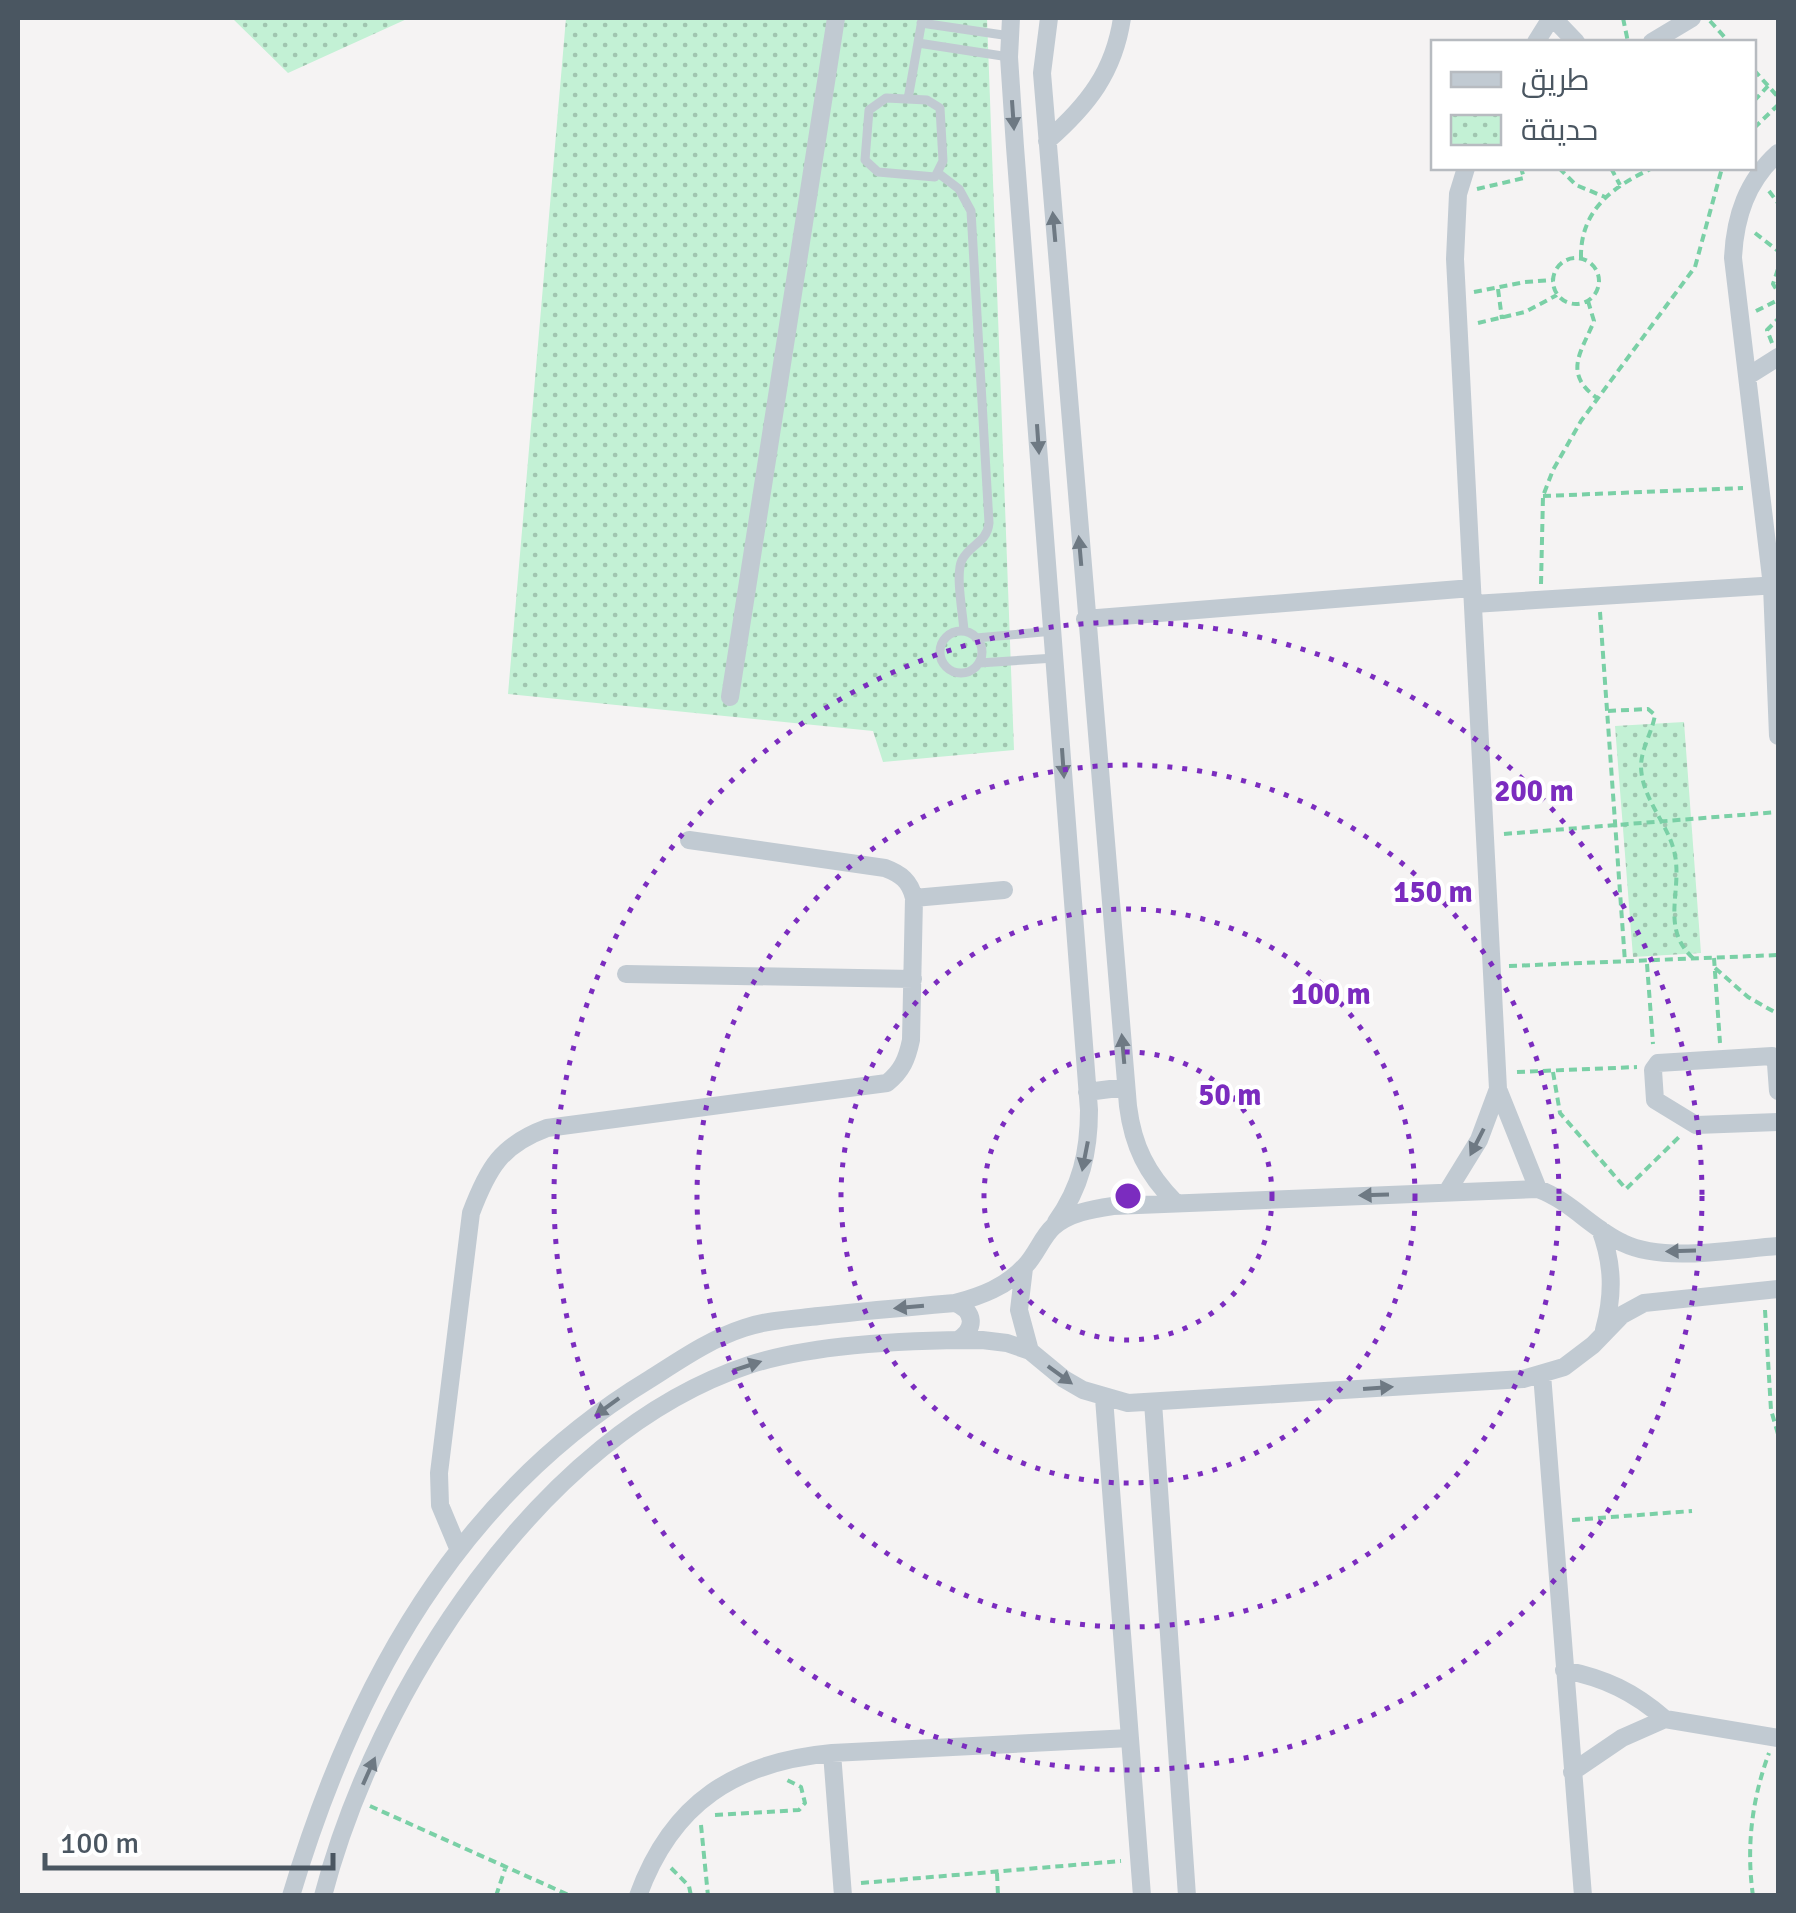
<svg xmlns="http://www.w3.org/2000/svg" width="1796" height="1913" font-family="Signika,Cairo,sans-serif">
<style>
.park{fill:url(#park-dots)}
.lines{fill:none;stroke-linecap:round;stroke-linejoin:round}
.path{stroke:#7ad0a6;stroke-width:4;stroke-dasharray:8 5;stroke-linecap:butt}
.lane{stroke:#c1cad2;stroke-width:9}
.street{stroke:#c1cad2;stroke-width:18}
.oneway{fill:#6e7983}
.ring{fill:none;stroke:#7b2cbf;stroke-width:5;stroke-dasharray:5 10}
.centre{fill:#7b2cbf;stroke:#fff;stroke-width:5}
.ring-label{font-size:30px;text-anchor:middle;font-weight:bold;fill:#7b2cbf;stroke:#fff;stroke-width:8;stroke-linejoin:round;paint-order:stroke}
</style>
<defs>
<pattern id="park-dots" width="8" height="8" patternUnits="userSpaceOnUse" patternTransform="scale(2.5)"><rect width="8" height="8" fill="#c3f1d5"/><path d="M2 2h.1M6 6h.1" fill="none" stroke="#a0c6b0" stroke-width="1.8" stroke-linecap="round"/></pattern>
</defs>
<rect width="100%" height="100%" fill="#f5f3f3"/>
<!-- park -->
<path class="park" d="M232 18H409L288 73Z
M566 18H987L1014 750 883 762 873 731 508 694Z
M1684 722 1701 953 1633 957 1615 726Z"/>
<g class="lines">
<!-- path -->
<path class="path" d="M1623 18 1628 42
M1710 21 1729 42
M1754 70 1778 97
M1754 101 1768 86
M1754 128 1778 105
M1559 168 1576 185 1605 197
M1611 168 1620 185
M1477 189 1524 178 1521 168
M1769 191 1778 203
M1755 233 1778 251
M1553 281a23 23 0 1 1 46 0a23 23 0 1 1-46 0Z
M1581 258C1580 210 1613 186 1653 168
M1778 269 1773 284 1778 292
M1498 289 1502 319
M1474 292 1525 282 1553 280
M1588 301 1594 321C1582 351 1562 373 1597 398
M1756 311 1778 300
M1478 323 1525 312 1557 295
M1772 343 1767 330 1778 319
M1543 496 1743 488
M1541 584 1543 496 1553 470 1581 421 1695 267 1722 168
M1600 612 1625 962
M1608 711 1648 709 1655 715C1652 733 1641 748 1641 767 1642 800 1669 824 1675 855 1682 893 1660 929 1694 959
M1504 834 1778 812
M1714 958 1720 1043
M1647 964 1653 1044
M1509 966 1778 955
M1715 968 1748 997 1778 1014
M1517 1072 1637 1067
M1553 1072 1560 1113 1626 1189 1679 1137
M1765 1310 1771 1410 1778 1434
M1572 1520 1692 1511
M370 1806 571 1896
M715 1815 799 1810 805 1803 801 1787 787 1780
M701 1825 708 1896
M671 1868 689 1886 691 1896
M997 1873 998 1896
M861 1883 1121 1861
M496 1896 505 1869
M1753 1896C1746 1846 1752 1799 1769 1753"/>
<!-- lane -->
<path class="lane" d="M921 23 1010 36
M918 43 1009 57
M886 98 927 100 940 108 943 161 935 177 878 172 865 160 869 110Z
M908 99 922 20
M938 173 959 189 971 211 989 523C987 543 970 544 962 560 955 574 963 614 964 631
M940 652a21 21 0 1 1 42 0a21 21 0 1 1-42 0Z
M976 638 1053 631
M979 663 1055 658"/>
<!-- street -->
<path class="street" d="M1011 18 1009 57 1015 147 1089 1110C1089 1152 1081 1187 1056 1222
M1049 18 1042 73 1128 1106C1133 1146 1147 1174 1175 1202
M1553 18 1576 42
M1536 42 1551 18
M1652 42 1692 18
M1047 141C1088 105 1114 72 1122 18
M1778 153C1747 181 1735 216 1733 258L1772 586 1778 736
M1466 168 1458 194 1455 259 1498 1089 1538 1189
M1748 376 1778 357
M1473 604 1778 585
M1085 619 1472 588
M730 697 836 18
M914 898 1004 890
M626 974 913 979
M1778 1091 1776 1064 1772 1056 1658 1063 1653 1070 1655 1100 1696 1125 1778 1122
M1087 1092 1126 1087
M1447 1192 1479 1140 1498 1089
M1600 1229C1613 1263 1614 1294 1604 1330
M1024 1268 1019 1310 1030 1351
M955 1303C975 1311 976 1329 958 1340
M1542 1374 1583 1896
M1104 1398 1142 1896
M1153 1402 1187 1896
M458 1548 440 1505 439 1473 471 1213C488 1168 501 1145 547 1128L887 1083C902 1071 907 1059 911 1040L914 898C910 881 901 874 885 868L689 840
M1564 1670C1605 1678 1634 1692 1665 1719
M832 1753 843 1896
M1572 1772 1622 1738 1665 1719 1778 1738
M291 1896C354 1685 458 1495 650 1379 680 1360 710 1339 744 1328 767 1320 794 1319 819 1316 864 1311 909 1307 955 1303 981 1296 1006 1287 1025 1266 1036 1255 1042 1237 1053 1227 1069 1213 1092 1209 1113 1206L1538 1189C1571 1201 1592 1229 1623 1243 1664 1263 1734 1249 1778 1246
M323 1896C376 1692 540 1434 749 1365 816 1343 912 1340 982 1340L1007 1343 1030 1351 1064 1379 1083 1390 1128 1403 1523 1379 1564 1367 1593 1345 1622 1315 1644 1303 1778 1289
M638 1896C672 1802 736 1762 832 1753L1130 1738"/>
</g>
<!-- one-way arrows -->
<defs><path id="oneway-solid" d="M-6-.8H1V-3.2L6.5 0L1 3.2V.8H-6Z" transform="scale(2.5)"/></defs>
<g class="oneway">
<use href="#oneway-solid" transform="translate(1013 115) rotate(86)"/>
<use href="#oneway-solid" transform="translate(1054 227) rotate(-95)"/>
<use href="#oneway-solid" transform="translate(1038 439) rotate(86)"/>
<use href="#oneway-solid" transform="translate(1080 551) rotate(-95)"/>
<use href="#oneway-solid" transform="translate(1063 763) rotate(86)"/>
<use href="#oneway-solid" transform="translate(1123 1049) rotate(-95)"/>
<use href="#oneway-solid" transform="translate(1477 1142) rotate(117)"/>
<use href="#oneway-solid" transform="translate(1085 1156) rotate(101)"/>
<use href="#oneway-solid" transform="translate(1374 1195) rotate(178)"/>
<use href="#oneway-solid" transform="translate(1681 1251) rotate(178)"/>
<use href="#oneway-solid" transform="translate(909 1307) rotate(175)"/>
<use href="#oneway-solid" transform="translate(747 1366) rotate(-18)"/>
<use href="#oneway-solid" transform="translate(1060 1375) rotate(36)"/>
<use href="#oneway-solid" transform="translate(1378 1388) rotate(-4)"/>
<use href="#oneway-solid" transform="translate(607 1407) rotate(144)"/>
<use href="#oneway-solid" transform="translate(369 1771) rotate(-66)"/>
</g>
<!-- distance rings -->
<g class="ring">
<circle cx="1128" cy="1196" r="144"/>
<circle cx="1128" cy="1196" r="287"/>
<circle cx="1128" cy="1196" r="431"/>
<circle cx="1128" cy="1196" r="574"/>
</g>
<circle cx="1128" cy="1196" r="15" class="centre"/>
<g class="ring-label">
<text x="1534" y="801">200 m</text>
<text x="1433" y="902">150 m</text>
<text x="1331" y="1004">100 m</text>
<text x="1230" y="1105">50 m</text>
</g>
<!-- border -->
<rect width="1796" height="1913" fill="none" stroke="#4a5661" stroke-width="40"/>
<!-- legend -->
<rect x="1431" y="40" width="325" height="130" fill="#ffffff" stroke="#b7bbc0" stroke-width="2.5"/>
<rect x="1451" y="72" width="50" height="15" fill="#c1cad2" stroke="#b7bbc0" stroke-width="2.5"/>
<text x="1521" y="90" font-size="30" fill="#4a5661">طريق</text>
<rect x="1451" y="115" width="50" height="30" fill="url(#park-dots)" stroke="#b7bbc0" stroke-width="2.5"/>
<text x="1521" y="140" font-size="30" fill="#4a5661">حديقة</text>
<!-- scale -->
<path d="M45 1853v15h288v-15" fill="none" stroke="#4a5661" stroke-width="5"/>
<text x="60" y="1853" font-size="30" fill="#4a5661" stroke="#ffffff" stroke-width="8" paint-order="stroke">100 m</text>
</svg>
